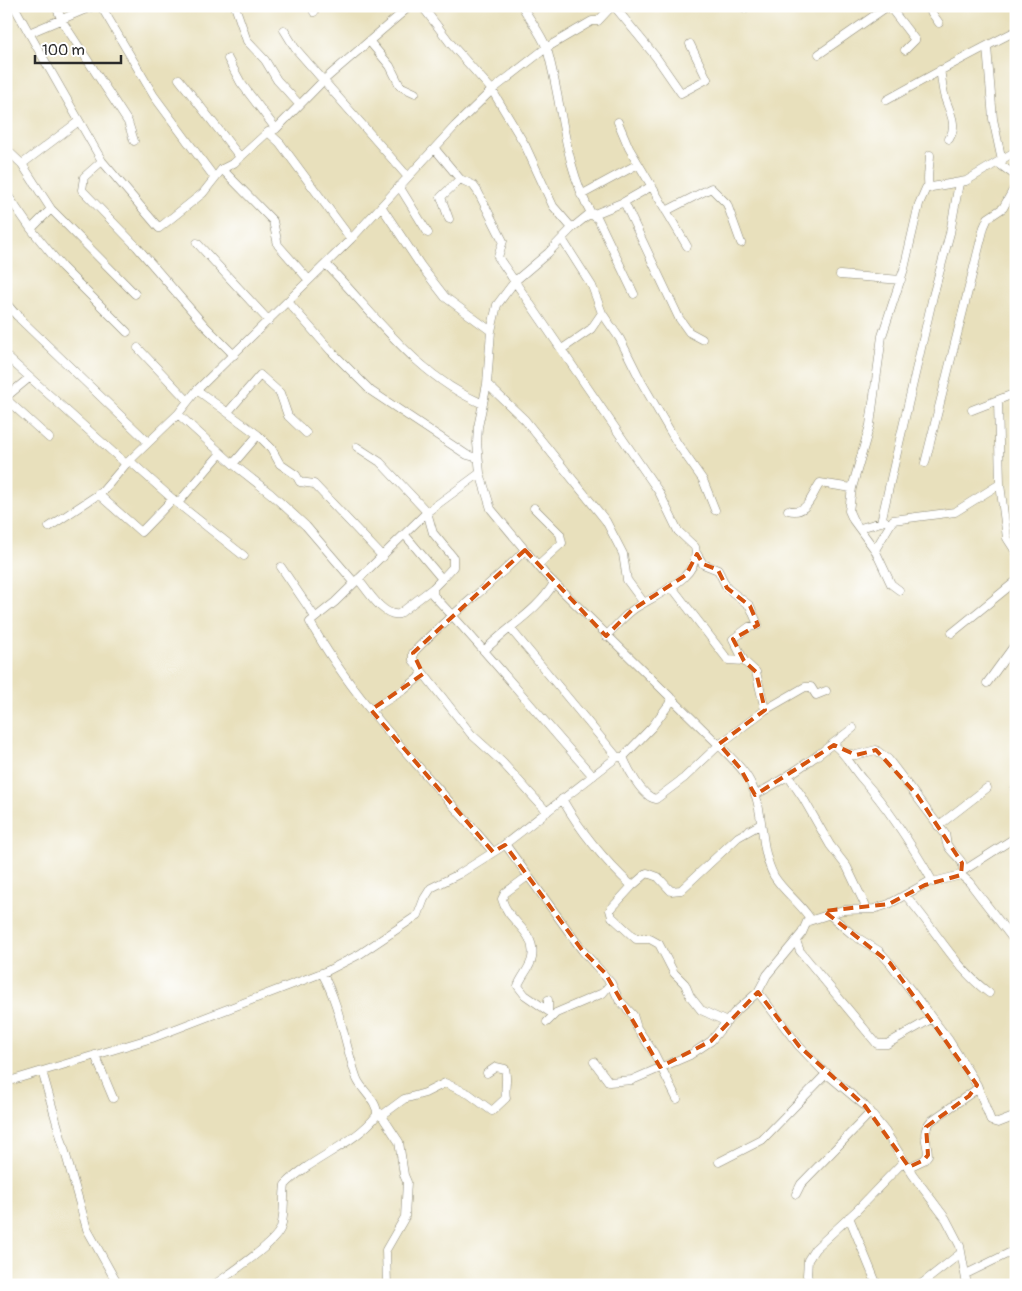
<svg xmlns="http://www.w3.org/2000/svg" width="1022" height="1291" font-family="Pangolin,sans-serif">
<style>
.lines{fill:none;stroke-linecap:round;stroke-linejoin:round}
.minor-casing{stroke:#8a8674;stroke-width:9}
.minor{stroke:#fff;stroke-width:8}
.marked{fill:none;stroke:#d5540f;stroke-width:4;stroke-dasharray:10 6;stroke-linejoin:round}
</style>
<rect width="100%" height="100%" fill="#fff"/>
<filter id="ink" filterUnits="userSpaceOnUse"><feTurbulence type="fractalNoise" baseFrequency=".02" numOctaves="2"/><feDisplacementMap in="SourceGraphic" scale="10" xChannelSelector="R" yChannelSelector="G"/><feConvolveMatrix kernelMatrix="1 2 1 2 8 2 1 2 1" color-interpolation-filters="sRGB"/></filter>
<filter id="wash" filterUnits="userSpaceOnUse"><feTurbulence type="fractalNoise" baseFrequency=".0096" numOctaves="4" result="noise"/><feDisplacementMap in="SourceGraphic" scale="20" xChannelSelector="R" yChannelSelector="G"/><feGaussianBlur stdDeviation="1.12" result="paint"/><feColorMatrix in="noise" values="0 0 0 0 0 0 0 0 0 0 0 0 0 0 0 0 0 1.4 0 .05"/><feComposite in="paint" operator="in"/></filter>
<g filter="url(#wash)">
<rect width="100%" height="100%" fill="#e8e0bc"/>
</g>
<g filter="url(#ink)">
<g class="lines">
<defs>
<path id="minor" d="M14 6 29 33
M56 6 62 21 128 122 134 141
M93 6 29 33 102 161 84 177 82 190 137 247 205 326 234 355
M101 6 154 96 214 177
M235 6 247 41 265 60 277 80 299 104
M313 6 314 12
M422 6 451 44 492 90 525 145 553 206 572 228
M522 6C530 20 542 35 547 49 563 105 563 164 592 215H588L572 228 548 253 515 281 497 305 491 331 487 384 478 427 477 443 480 473 491 509 545 574 721 747C732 759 746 771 752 786 765 814 759 848 774 876 783 891 799 902 809 917L802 933 767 975 758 992 734 1013 711 1041 690 1055 632 1080 609 1082 594 1062
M614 6 656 57 681 93 707 79 690 44
M742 6 745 8
M889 6 915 40 905 50
M927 6 939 23
M284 30 295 48 408 177
M370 42 390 66 400 86 415 93
M987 47 993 119 1002 161
M819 54 888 6
M228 59 241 83 276 129
M940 70C942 79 942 89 945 98 950 113 958 125 949 139
M179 79 240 157
M887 100C930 76 972 53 1016 31
M79 121 22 164 51 209 135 294
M618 122 629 148 687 246
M268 132 280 143 351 239
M6 149 22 164
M435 149 460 179 473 185 478 192 503 241 498 257 659 492 678 531 695 547C702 578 655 595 634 609 624 616 615 627 606 636
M102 161 159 228 203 193 222 169 234 163 268 132 276 129 324 80 410 6
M998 163 1016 176
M222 169 273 221 278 245 308 279
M399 186 428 233
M929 188C926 177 930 166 930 155
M6 193 31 229
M581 195 638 164
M624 202 652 186
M381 206 421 266 445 297 491 331
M51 209 31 229 62 267 127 332
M666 211 711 188 727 204 741 243
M592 215 624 202 679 318 689 332 702 339
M592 215 598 219 634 294
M449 219 441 197 460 179
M562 239 592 286 602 313 620 339 642 383 677 443 703 480 715 510
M197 243 269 321
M326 264C375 314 416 376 483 404
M840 275 901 280
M288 302 331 351 371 391 467 455 478 458
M6 303 17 316
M18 314 20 319 148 442
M138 348 188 401
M562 349 591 329 602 313
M6 356 126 464 178 414 197 390 351 239 455 126 492 90 546 48 592 21H598L612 6
M487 384 525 420 606 521 623 554 627 580 644 603
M197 390 258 435 271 448 280 464 296 475 300 482 314 484 383 557
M6 397 29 378
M6 399 49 438
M998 400 1000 484 1007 538 1016 552
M972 410 1016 393
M228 412 260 375 280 393 288 416 306 433
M178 414 233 464 258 435
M357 447 380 462 427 512 433 533 453 557V567L442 579
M130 461 176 502 244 556
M925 463 984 227 988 218 1003 208 1016 185
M233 464 271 494 306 526 354 582
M480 473 427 512 335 602 310 622C358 708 431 777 493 852
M852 488 849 511 853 520 875 550
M98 494 141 532 173 499
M178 503 221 453
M534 508 560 534 562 543 538 565
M788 510C807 516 811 496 820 483L852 488 870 425 882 336 904 269 919 204 926 188 966 181 1016 151
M881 522 933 296 950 233 959 183
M49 527 102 492 126 464
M860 528 885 521
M405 535 442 579 433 588V595C489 653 539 717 593 776
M525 550C490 587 448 615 413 653V660L471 734 502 762 547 812
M697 554 703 564 718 570 727 588 750 606 758 625 749 627 733 639 744 661
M281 567 315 617
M358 579C367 590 383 617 399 614L433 588
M899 590 891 584 875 550 893 520 955 512 1000 484
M510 628 617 757
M952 633 1016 581
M484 651C507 627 537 612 554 583
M987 683 1016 643
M371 710 404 690 423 674
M765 710 805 687H811L816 695 826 691
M834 745C847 755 852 768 863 780 890 810 913 847 933 882L961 875 969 882 1016 943
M845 753 856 755 876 750 888 759 945 834C946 837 946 844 948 846 953 856 969 861 961 875
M623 757C628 769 642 797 656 799L684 778 719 745 765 710 756 672 744 661 728 660 671 586
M788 776 803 798 830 845 847 867 867 909
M1015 789 1016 791
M755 795C791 776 821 753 853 728
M562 799C581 832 604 860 632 886L647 873 658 877 671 891 681 890 738 837 761 824
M938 826 987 788
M505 844 582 950 611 983 619 1000 633 1015 637 1028 654 1053 677 1099
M963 871 1016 837
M528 876 505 893 502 899C508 923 537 931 532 958 530 969 521 976 518 986L525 995 548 1011V1000
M632 886 610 910 612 917 636 939H650L659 944 674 973 685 984 690 996 701 1010 727 1022
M906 896C935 928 954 967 989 993
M830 915 853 935 879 951 890 963 948 1039 977 1085V1089L931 1121C920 1134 928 1141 928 1155L924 1160 909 1167
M809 921 843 910 874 909 889 904 932 880
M796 941 800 951 877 1044H887L931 1019
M758 992 799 1046 822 1070 865 1106 885 1131 913 1175 946 1219 960 1246 967 1285
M547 1022 556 1013 603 993 611 983
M95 1055 113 1098
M42 1071 87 1229 118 1285
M6 1082 152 1038 327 971 360 954 418 915 424 899 431 888 459 874 500 848 617 757H623L652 727 673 699
M977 1085 991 1121 998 1123 1016 1116
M380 1113 399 1142 404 1175 407 1182 405 1217 386 1250 387 1285
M381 1116 404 1099 425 1093 445 1083 469 1094 492 1111 506 1098C504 1088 508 1079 505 1069L496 1067 487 1073
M719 1162 762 1140 827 1073
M796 1194 801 1184 870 1113
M849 1217 877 1285
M966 1274 1015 1250
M214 1285C229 1274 277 1243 281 1227 285 1213 283 1199 285 1185 312 1157 353 1146 377 1115 378 1101 362 1091 357 1079 344 1043 341 1007 322 973
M810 1285 807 1275 808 1260 815 1249 857 1210 904 1161
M920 1285 961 1253"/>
</defs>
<!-- minor casing -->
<use href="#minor" class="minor-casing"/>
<!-- minor -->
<use href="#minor" class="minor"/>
</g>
</g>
<!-- marked area -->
<path class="marked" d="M525 550 606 636 632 610 686 575 697 554 703 564 718 570 727 588 750 606 758 625 733 639 744 661 756 672 765 710 719 744 740 768 755 795 834 745 856 755 876 750 917 795 962 863 961 875 925 885 889 904 824 911 890 963 977 1085 969 1096 926 1127 928 1155 924 1160 909 1167 865 1106 799 1046 758 992 711 1041 660 1067 605 973 582 950 505 845 493 852 371 710 423 674 413 653Z"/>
<!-- margin -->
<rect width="1022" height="1291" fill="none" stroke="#fff" stroke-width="25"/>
<!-- scale -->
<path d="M35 55v8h86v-8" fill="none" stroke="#2b2b2b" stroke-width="2.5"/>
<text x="42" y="55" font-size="15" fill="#2b2b2b" stroke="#ffffff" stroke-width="4" paint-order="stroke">100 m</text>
</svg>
